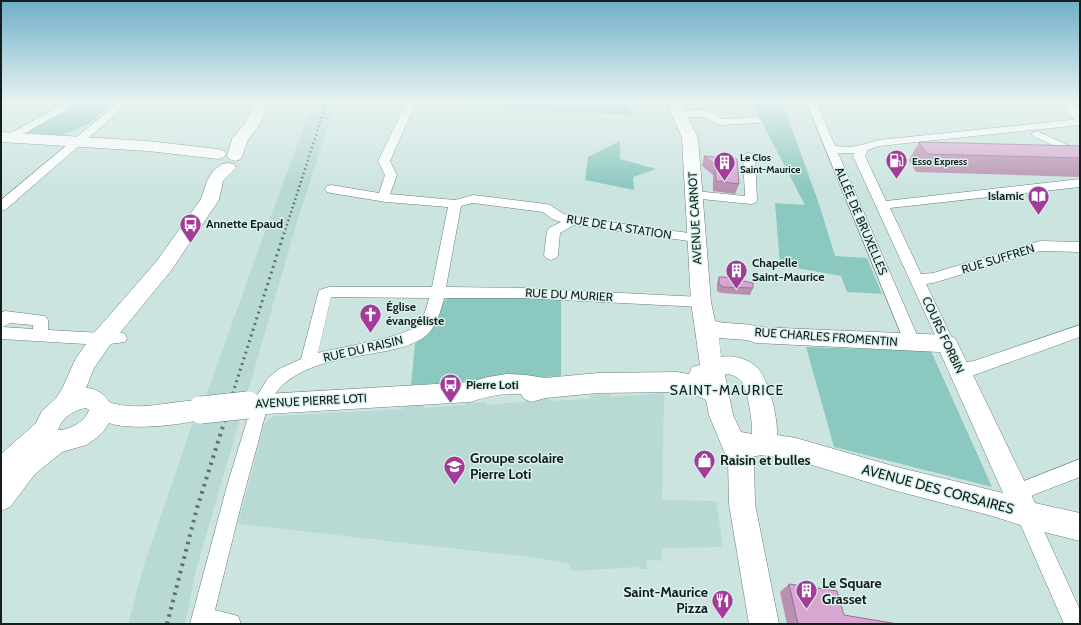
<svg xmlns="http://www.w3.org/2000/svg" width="1081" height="625" font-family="Cabin,sans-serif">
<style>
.built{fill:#b8d9d4}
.green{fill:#8bc8c0}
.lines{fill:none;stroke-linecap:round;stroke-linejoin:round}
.street-casing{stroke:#687e7b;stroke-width:1}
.secondary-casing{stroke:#687e7b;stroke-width:1}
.street{fill:#fff;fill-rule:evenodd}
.secondary{fill:#fff;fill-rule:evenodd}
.rail-far2{stroke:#606f6c;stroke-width:2.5;stroke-dasharray:1.5 3;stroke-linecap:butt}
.rail-far1{stroke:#606f6c;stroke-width:3;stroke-dasharray:2 4;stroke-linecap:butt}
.rail{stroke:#606f6c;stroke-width:4;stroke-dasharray:2.5 5;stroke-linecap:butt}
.secondary-bridge-far1-casing{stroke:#687e7b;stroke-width:22;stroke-linecap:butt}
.secondary-bridge-casing{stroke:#687e7b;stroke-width:28;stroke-linecap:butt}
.secondary-bridge-far1{stroke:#fff;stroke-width:21}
.secondary-bridge{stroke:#fff;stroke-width:27}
.wall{fill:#b990b2}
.shaded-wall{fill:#967591}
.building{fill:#d7a7cf;stroke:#967591}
.labels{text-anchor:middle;stroke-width:3;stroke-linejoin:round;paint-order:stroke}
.far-poi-label{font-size:10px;font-weight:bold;fill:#151e1c;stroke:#d9f2ee;text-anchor:start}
.poi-label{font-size:12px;font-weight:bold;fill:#151e1c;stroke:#d9f2ee;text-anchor:start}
.street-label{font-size:12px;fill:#151e1c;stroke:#d9f2ee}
.quarter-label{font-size:14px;letter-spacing:1px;fill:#151e1c;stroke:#d9f2ee}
.near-poi-label{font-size:14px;font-weight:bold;fill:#151e1c;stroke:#d9f2ee;text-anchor:start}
.near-street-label{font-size:14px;fill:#151e1c;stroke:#d9f2ee}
</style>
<rect width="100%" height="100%" fill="#cce4e0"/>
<!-- built -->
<path class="built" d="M314 101H336L297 222 196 570 185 624H128L144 565 193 422 207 393 267 226Z
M664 393 662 500 716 501 723 547 662 548 661 561 647 559V569H638L637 567 575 571 571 570 568 563 522 556 238 524 265 423 274 416 403 409V406L424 405V408L466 405V403L486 402 487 405 529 401V399L549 398 550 401 590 399V395L610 394 611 397Z"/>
<!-- green -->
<path class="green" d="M461 101H625L632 115 454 106Z
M751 101H782L820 207 835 256 867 258 882 294 847 292 841 276 780 265 775 203 805 205Z
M77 105 109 107 87 125 59 136 29 133 32 129Z
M620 141V159L656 169 633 177 634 190 585 180 588 157Z
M450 297 561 298V376L411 385 415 344C430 332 433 305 450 297Z
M806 347 931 351 992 487 834 447Z"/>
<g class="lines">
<defs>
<path id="street" d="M1 101H9L1 106Z
M69 101H81L15 139H7L5 137 7 135Z
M120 101H131L5 210 1 211V200Z
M806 101H816L835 146 850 147 861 145 879 140 1080 119V125L879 146 868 150 865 156 886 201 1080 179V187L890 208 921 274 933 273 1040 241 1080 242V252L1040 251 933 283 926 284 955 344 953 348 947 350 941 348 853 156 854 153H838L920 342 918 346 912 348 906 346Z
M410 102 415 105 390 161 397 175 390 194 455 200 473 195 546 204 550 205 562 213 573 217 696 234 701 235 703 238 701 241 696 242 574 225 560 233 558 255 556 258 551 260 546 258 544 255 547 231 549 228 561 222 552 219 543 212 473 203 461 206 446 287 522 288 701 297 706 298 708 302 706 306 701 307 522 298H444C441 310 437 325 428 334 417 344 400 348 386 351 351 358 304 361 279 389 266 403 263 425 258 443 242 498 229 554 215 610L238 616 241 624H190L227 486 252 404 268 378 279 369 301 359 319 290 329 287H432L448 207 386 202 331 193 327 192 325 189 327 186 331 185 379 193 385 175 378 161 405 105ZM331 297 429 298C427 306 424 317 419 324 406 338 340 347 318 353Z
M702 110 715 114 722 119 758 117 763 120 758 123 720 125 704 117H680L675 114 680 111Z
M1037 131 1080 151V158L1033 136 1031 134Z
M749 153 753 154 755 156 757 200 755 203 751 204 691 198 689 195 691 192 695 191 745 196 743 156 745 154Z
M5 311 45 316 48 320V330L102 333 119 332 125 334 127 338 125 342 102 345 1 339V313ZM9 323 33 325V329L3 327Z
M1080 325V337L974 375 958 376 952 374 950 369 952 364 974 361Z
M1080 459V477L1033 495 1026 503 1019 506 1012 503 1009 497 1012 491 1019 483Z
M1026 504 1033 507 1080 610V624H1064L1016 514 1019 507Z"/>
<path id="secondary" d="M255 101H269L260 124 248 140 241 159 235 161 229 159 227 156 232 139 245 123Z
M666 101H680L698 138 711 302 715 321C729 325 744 322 758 327L947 335 955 338 1035 503 1080 513V541L1040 531 992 516 893 490 796 460 761 455 752 457 754 461 755 504 779 624H749L729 504 728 461 709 415 706 400 691 393 677 392 598 393 545 398 532 402 524 399 521 394C503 393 487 396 470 402L248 415 240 412 236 405 240 398 248 395 470 382 488 377 507 374 526 375 545 378 598 373 677 372 689 374 692 367 700 365 691 302 682 138ZM719 338 747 340 756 343 940 352 1003 493 893 466 796 438 777 435C778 419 770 385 760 371 753 360 733 354 721 357ZM726 374C732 374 738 377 742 382 748 390 753 425 752 434L741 432 733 415 725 375Z
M1056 101H1071L1080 109V121L1075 120Z
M1 132 148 141 218 149 224 151 226 154 224 157 218 159 148 151 1 142Z
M228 163 234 164 236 168 223 181 219 200 170 272 110 345 94 368 86 388C95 388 105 394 109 402 130 410 156 405 178 402 189 401 199 399 209 403L213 410 209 417C187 425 131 431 109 423L103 432 95 439 86 445 62 452 35 474 10 507 1 511V454L36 423 42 411 56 398 62 389 76 358 94 333 156 262 201 199 207 181 213 171 222 164ZM86 408 89 410C85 422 70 430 58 430 62 417 74 410 86 408Z"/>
</defs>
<!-- street casing -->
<use href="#street" class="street-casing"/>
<!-- secondary casing -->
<use href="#secondary" class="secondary-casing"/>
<!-- street -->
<use href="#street" class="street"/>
<!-- secondary -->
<use href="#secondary" class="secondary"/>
<!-- rail-far2 -->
<path class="rail-far2" d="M284 234 327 101"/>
<!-- rail-far1 -->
<path class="rail-far1" d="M229 405 284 233"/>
<!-- rail -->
<path class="rail" d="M167 624 197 508 230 404"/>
<defs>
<path id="secondary-bridge-far1" d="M246 405H248"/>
<path id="secondary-bridge" d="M201 410 248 405"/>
</defs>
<!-- secondary-bridge-far1 casing -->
<use href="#secondary-bridge-far1" class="secondary-bridge-far1-casing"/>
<!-- secondary-bridge casing -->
<use href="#secondary-bridge" class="secondary-bridge-casing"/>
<!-- secondary-bridge-far1 -->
<use href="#secondary-bridge-far1" class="secondary-bridge-far1"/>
<!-- secondary-bridge -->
<use href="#secondary-bridge" class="secondary-bridge"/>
</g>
<!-- wall -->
<path class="wall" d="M84 101H113L108 105 85 103Z
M1076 101H1080V104Z
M919 142 1080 146V177L916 172 909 160Z
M704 156 739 184 735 194 713 191V175L702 166Z
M719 277 753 288 750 295 721 293 717 291V283Z
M789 584 844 615 898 624H787L780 592Z"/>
<!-- shaded-wall -->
<path class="shaded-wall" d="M105 101H113L108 105Z"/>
<!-- building -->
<path class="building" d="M919 142 1080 146V158L927 154Z
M704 156 737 159 739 184 716 181 715 165Z
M719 277H725L753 283V288L723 287 719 284Z
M789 584 837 591 844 615 898 624H798Z"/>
<!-- sky -->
<linearGradient id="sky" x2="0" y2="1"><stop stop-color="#6faeca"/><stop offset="0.54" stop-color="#e8f3f1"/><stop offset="1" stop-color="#e8f3f1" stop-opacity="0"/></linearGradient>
<rect width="1081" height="188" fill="url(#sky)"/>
<!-- icons -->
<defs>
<symbol id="fuel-pin" viewBox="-11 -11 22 30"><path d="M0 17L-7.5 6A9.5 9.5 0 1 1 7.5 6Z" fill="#a53a9a" stroke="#d9f2ee"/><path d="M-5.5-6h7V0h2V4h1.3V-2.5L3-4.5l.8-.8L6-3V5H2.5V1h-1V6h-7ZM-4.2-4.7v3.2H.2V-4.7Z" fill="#fff"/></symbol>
<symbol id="building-pin" viewBox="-11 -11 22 30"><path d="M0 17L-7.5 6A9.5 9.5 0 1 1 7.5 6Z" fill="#a53a9a" stroke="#d9f2ee"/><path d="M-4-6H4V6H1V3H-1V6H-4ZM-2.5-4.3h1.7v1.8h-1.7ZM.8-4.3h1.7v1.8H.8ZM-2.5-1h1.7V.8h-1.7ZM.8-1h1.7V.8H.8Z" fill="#fff"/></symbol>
<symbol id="library-pin" viewBox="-11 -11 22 30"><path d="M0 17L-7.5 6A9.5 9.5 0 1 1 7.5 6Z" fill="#a53a9a" stroke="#d9f2ee"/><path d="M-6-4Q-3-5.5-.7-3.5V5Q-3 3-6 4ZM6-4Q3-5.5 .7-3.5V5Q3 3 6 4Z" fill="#fff"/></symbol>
<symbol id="bus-pin" viewBox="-11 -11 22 30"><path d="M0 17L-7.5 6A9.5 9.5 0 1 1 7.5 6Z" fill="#a53a9a" stroke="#d9f2ee"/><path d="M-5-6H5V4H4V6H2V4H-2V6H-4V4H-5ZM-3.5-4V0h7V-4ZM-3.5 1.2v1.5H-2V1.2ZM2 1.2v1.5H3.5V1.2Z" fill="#fff"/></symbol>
<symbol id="church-pin" viewBox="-11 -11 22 30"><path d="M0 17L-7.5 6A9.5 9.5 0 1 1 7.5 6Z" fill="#a53a9a" stroke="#d9f2ee"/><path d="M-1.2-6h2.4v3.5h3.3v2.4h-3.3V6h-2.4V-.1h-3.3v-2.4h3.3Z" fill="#fff"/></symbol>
<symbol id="shop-pin" viewBox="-11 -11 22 30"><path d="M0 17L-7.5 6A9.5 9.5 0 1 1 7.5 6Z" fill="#a53a9a" stroke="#d9f2ee"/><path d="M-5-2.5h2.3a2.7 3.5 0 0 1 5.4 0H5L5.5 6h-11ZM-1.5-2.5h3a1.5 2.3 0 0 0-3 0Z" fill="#fff"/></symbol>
<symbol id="school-pin" viewBox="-11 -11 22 30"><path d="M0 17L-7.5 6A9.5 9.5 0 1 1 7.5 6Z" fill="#a53a9a" stroke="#d9f2ee"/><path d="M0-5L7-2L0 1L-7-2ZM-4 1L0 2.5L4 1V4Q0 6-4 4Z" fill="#fff"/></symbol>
<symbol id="restaurant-pin" viewBox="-11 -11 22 30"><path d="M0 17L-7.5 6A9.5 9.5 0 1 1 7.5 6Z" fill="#a53a9a" stroke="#d9f2ee"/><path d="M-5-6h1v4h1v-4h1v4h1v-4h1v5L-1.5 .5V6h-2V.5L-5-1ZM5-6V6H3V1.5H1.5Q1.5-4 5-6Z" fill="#fff"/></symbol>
</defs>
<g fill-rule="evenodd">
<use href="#fuel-pin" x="884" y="148" width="25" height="34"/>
<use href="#building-pin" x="712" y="150" width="25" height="34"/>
<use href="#library-pin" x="1026" y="184" width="25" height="34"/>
<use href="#bus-pin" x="178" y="212" width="25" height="34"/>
<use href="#building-pin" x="724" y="258" width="25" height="34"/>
<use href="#church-pin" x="358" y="302" width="25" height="34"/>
<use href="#bus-pin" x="438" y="372" width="25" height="34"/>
<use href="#shop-pin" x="692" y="448" width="25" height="34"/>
<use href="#school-pin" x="442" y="454" width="25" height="34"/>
<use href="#building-pin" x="794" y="578" width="25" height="34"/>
<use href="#restaurant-pin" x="710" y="588" width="25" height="34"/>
</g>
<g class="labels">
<!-- far-poi labels -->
<g class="far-poi-label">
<text x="740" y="161">Le Clos<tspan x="740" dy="12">Saint-Maurice</tspan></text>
<text x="912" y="165">Esso Express</text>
</g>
<!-- poi labels -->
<g class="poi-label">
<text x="1024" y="200" text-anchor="end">Islamic</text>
<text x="206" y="228">Annette Epaud</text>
<text x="752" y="267">Chapelle<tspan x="752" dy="14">Saint-Maurice</tspan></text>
<text x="386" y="311">Église<tspan x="386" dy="14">évangéliste</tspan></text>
<text x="466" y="389">Pierre Loti</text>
</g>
<!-- street labels -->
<g class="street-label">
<text transform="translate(695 218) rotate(-93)" y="4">AVENUE CARNOT</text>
<text transform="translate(861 221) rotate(67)" y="4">ALLÉE DE BRUXELLES</text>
<text transform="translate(619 227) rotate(9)" y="4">RUE DE LA STATION</text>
<text transform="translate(998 259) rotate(-17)" y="4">RUE SUFFREN</text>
<text transform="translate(569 295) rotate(3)" y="4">RUE DU MURIER</text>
<text transform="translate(943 335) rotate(65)" y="4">COURS FORBIN</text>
<text transform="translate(826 337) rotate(4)" y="4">RUE CHARLES FROMENTIN</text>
<text transform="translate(363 349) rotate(-13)" y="4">RUE DU RAISIN</text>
<text transform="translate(311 401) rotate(-3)" y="4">AVENUE PIERRE LOTI</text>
</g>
<!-- quarter labels -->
<g class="quarter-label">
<text x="727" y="395">SAINT-MAURICE</text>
</g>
<!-- near-poi labels -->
<g class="near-poi-label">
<text x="470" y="463">Groupe scolaire<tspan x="470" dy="16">Pierre Loti</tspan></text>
<text x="720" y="465">Raisin et bulles</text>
<text x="822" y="588">Le Square<tspan x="822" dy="16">Grasset</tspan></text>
<text x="708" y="597" text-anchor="end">Saint-Maurice<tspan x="708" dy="16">Pizza</tspan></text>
</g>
<!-- near-street labels -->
<g class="near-street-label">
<text transform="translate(938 489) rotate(15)" y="5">AVENUE DES CORSAIRES</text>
</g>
</g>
<!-- border -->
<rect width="1081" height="625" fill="none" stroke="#151e1c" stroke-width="4"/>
</svg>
